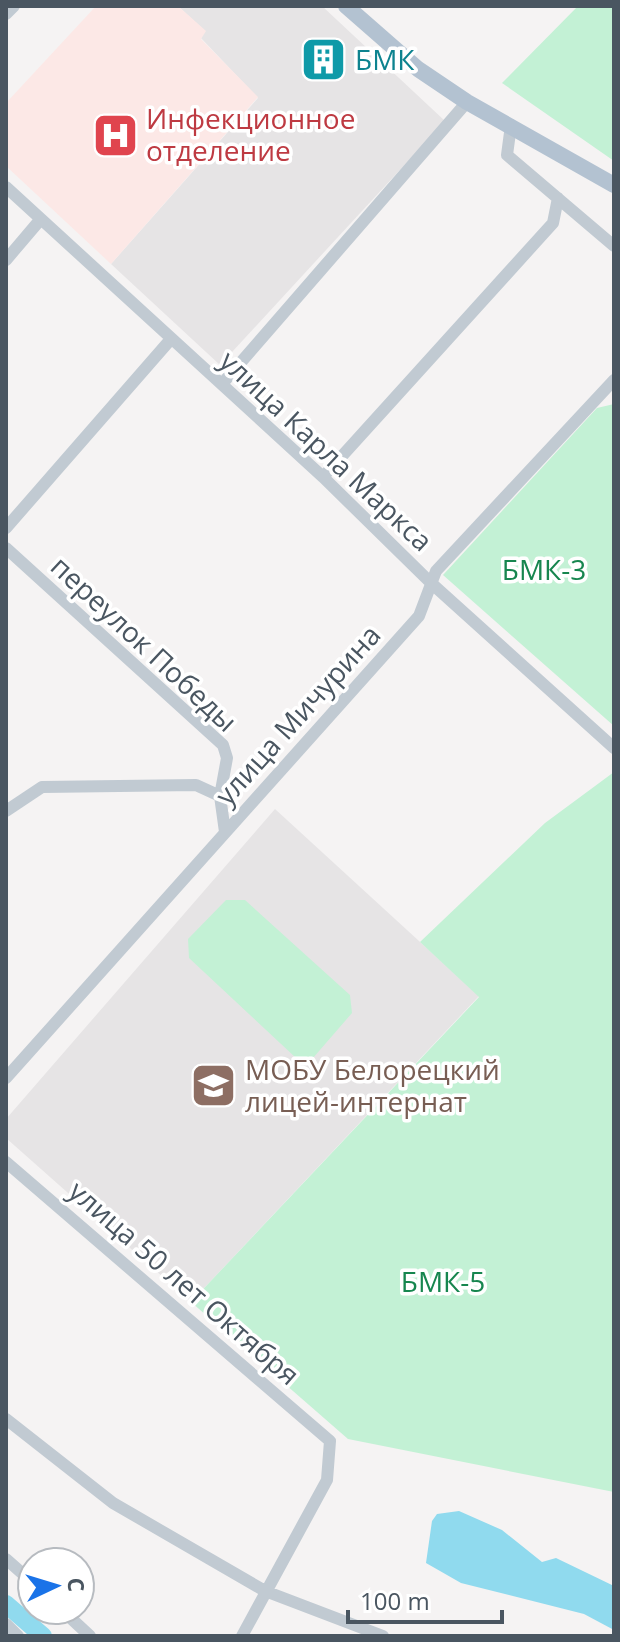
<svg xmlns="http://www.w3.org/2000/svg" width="620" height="1642" font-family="'Open Sans',sans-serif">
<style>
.education{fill:#e6e4e5}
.medical{fill:#fce8e6}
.green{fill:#c3f1d5}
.water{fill:#90daee}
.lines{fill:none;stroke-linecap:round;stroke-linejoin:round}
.river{stroke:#90daee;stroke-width:18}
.minor{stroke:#c1cad2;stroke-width:12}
.major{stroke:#b3c2d1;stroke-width:16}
.labels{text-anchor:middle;stroke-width:7;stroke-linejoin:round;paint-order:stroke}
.culture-label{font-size:28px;fill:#0d838f;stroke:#fff;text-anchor:start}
.health-label{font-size:28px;fill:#be3a42;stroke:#fff;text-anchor:start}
.street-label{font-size:28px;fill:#4a5661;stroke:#fff}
.park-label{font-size:28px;fill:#17864f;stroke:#fff}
.education-label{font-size:28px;fill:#785e54;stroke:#fff;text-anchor:start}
</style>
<rect width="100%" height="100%" fill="#f5f3f3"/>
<!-- education -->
<path class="education" d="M178 6H322L445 121 220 365 111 264 258 98 201 38 205 31Z
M275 809 479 996 191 1302 6 1138V1119Z"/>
<!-- medical -->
<path class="medical" d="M96 6H178L206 31 201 39 258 97 111 264 6 166V103Z"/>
<!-- green -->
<path class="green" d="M578 6H614V161L502 83Z
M614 404V726L443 575 597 408Z
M614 772V1492L348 1439 191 1302 479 997 420 942 545 823Z
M226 900H245L350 995 352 1013 313 1058 295 1057 189 958 188 939Z"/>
<!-- water -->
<path class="water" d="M459 1511 502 1530 542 1562 556 1558 614 1586V1630L584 1614 461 1583 426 1563 432 1521 437 1514Z"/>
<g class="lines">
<!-- river -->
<path class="river" d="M6 1604 43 1636"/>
<!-- minor -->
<path class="minor" d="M6 14 14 6
M511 125 507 155 614 246
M6 187 323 477 430 582 614 748
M6 260 40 220
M222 384 467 102
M323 477 553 223 558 198
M6 528 171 339
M6 548 223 745 227 758 220 796 225 832
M6 811 42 787 196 785 220 796
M6 1078 419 616 436 571 614 380
M6 1162 330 1441 327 1480 242 1636
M6 1419 113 1503 265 1591 383 1636
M6 1559 32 1582
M62 1610 90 1636
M6 1624 18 1636"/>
<!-- major -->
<path class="major" d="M346 6 418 69 467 102 614 185"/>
</g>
<!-- icons -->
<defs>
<symbol id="building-square" viewBox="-11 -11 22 22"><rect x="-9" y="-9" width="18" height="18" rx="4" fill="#0f9aa8" stroke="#fff"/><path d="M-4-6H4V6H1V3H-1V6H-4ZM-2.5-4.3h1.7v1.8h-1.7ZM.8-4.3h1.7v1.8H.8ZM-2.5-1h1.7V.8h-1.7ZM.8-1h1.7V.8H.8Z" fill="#fff"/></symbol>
<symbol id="hospital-square" viewBox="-11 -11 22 22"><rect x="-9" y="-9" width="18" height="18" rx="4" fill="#e0444e" stroke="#fff"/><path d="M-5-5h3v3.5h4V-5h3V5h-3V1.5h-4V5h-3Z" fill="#fff"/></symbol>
<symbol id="school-square" viewBox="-11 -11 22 22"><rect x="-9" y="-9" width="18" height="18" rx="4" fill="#8d6e63" stroke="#fff"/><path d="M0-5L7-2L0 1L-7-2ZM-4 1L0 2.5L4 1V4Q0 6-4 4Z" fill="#fff"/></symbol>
</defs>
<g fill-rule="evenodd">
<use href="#building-square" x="298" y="34" width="51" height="51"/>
<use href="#hospital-square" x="90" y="110" width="51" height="51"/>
<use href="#school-square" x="188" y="1060" width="51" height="51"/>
</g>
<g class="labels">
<!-- culture labels -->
<g class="culture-label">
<text x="355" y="70">БМК</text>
</g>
<!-- health labels -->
<g class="health-label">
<text x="146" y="129">Инфекционное<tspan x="146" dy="32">отделение</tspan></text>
</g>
<!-- street labels -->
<g class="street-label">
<text transform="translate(326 451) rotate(43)" y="10">улица Карла Маркса</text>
<text transform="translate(144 644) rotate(43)" y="10">переулок Победы</text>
<text transform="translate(298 715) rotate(-48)" y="10">улица Мичурина</text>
<text transform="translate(184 1283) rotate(41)" y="10">улица 50 лет Октября</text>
</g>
<!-- park labels -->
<g class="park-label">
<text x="544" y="580">БМК-3</text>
<text x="443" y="1292">БМК-5</text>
</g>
<!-- education labels -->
<g class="education-label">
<text x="245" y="1080">МОБУ Белорецкий<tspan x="245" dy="32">лицей-интернат</tspan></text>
</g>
</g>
<!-- border -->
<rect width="620" height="1642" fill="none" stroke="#4a5661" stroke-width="16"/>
<!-- north arrow -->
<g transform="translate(56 1586) rotate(86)"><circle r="38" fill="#ffffff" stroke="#b7bbc0" stroke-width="2"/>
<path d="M0-6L14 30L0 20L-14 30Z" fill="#1a73e8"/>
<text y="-12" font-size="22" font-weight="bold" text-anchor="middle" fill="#4a5661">С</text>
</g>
<!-- scale -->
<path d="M348 1610v12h154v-12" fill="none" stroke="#4a5661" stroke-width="4"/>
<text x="360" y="1610" font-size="24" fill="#4a5661" stroke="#ffffff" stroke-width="6" paint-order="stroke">100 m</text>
</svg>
